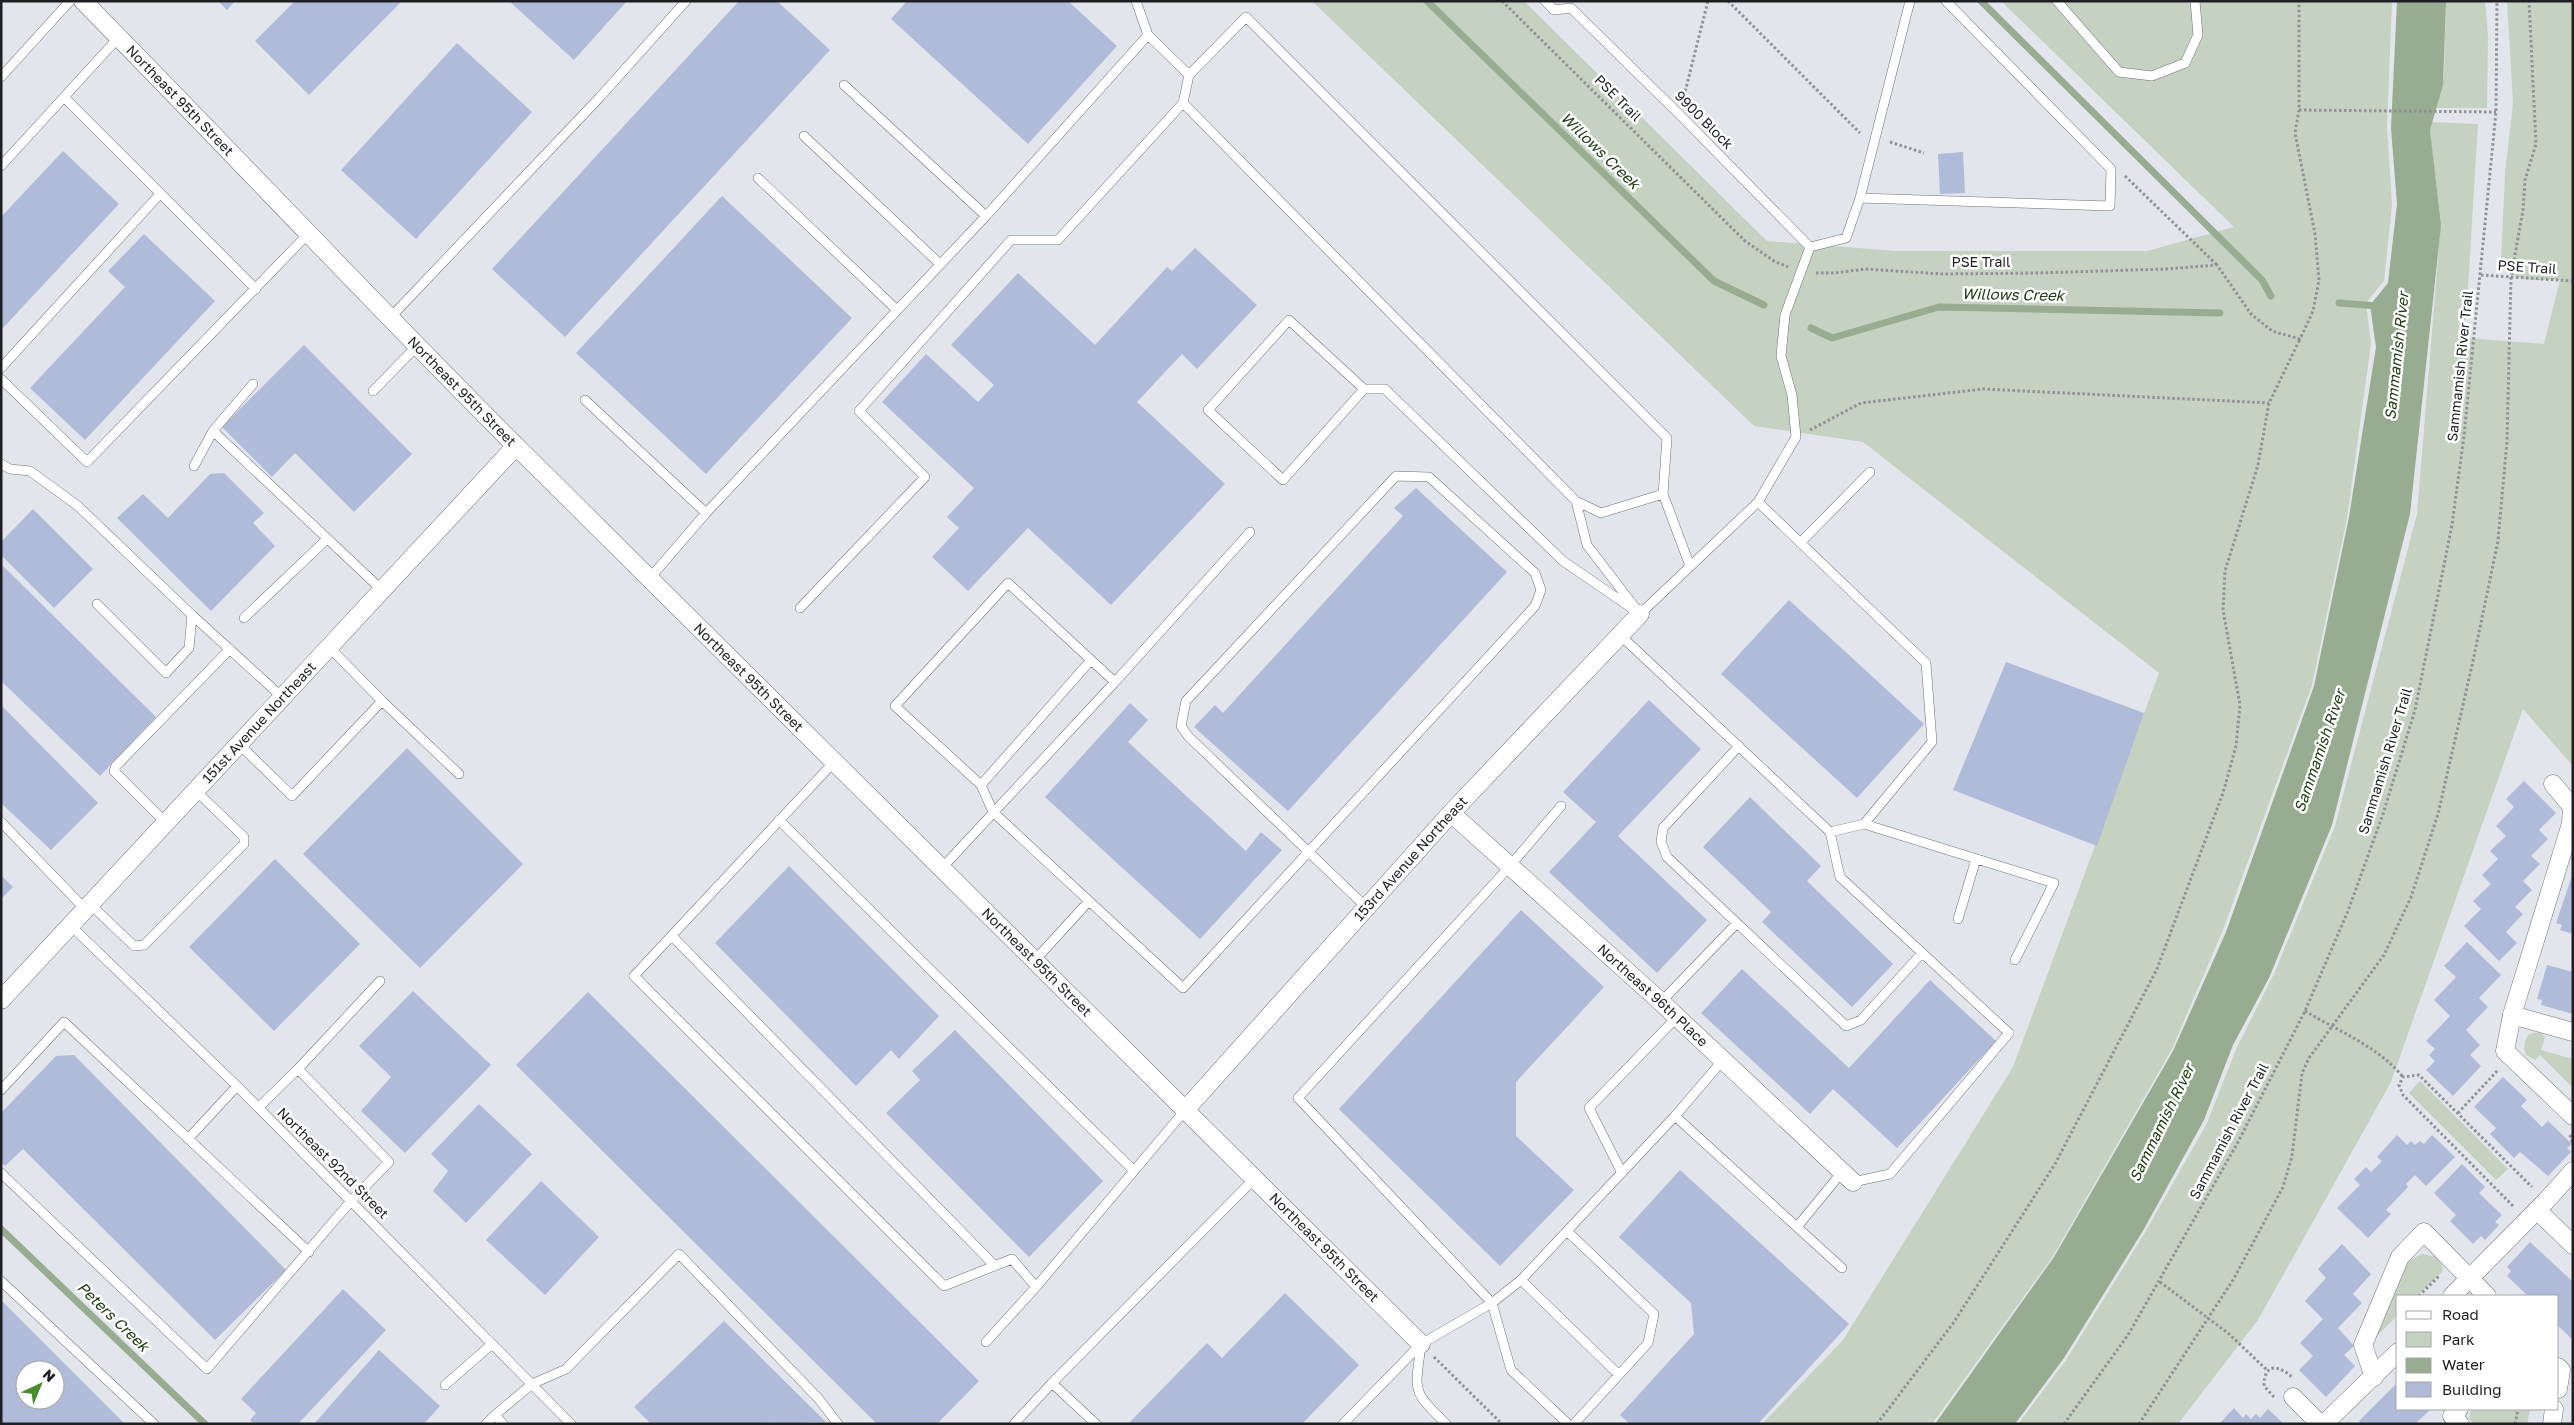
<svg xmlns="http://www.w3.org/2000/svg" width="2574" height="1425" font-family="'Golos Text',sans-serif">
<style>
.green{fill:#c5d2c1}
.water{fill:#97ac90}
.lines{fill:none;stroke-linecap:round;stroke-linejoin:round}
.stream{stroke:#97ac90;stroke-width:7}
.building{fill:#b0bbda;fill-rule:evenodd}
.lane-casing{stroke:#6e7076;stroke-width:10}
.street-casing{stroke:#6e7076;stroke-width:19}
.path{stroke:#8f9196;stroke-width:3;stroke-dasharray:2.5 2.5;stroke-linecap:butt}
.lane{stroke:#fff;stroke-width:9}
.street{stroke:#fff;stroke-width:18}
.labels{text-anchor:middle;stroke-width:5;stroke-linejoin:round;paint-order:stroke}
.street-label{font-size:14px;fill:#1e1f22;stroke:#fff}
.water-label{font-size:15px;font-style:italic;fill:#203d14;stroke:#fff}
</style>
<rect width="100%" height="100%" fill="#e3e5ec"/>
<!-- green -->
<path class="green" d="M1312 1H1524L1767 241 1896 251H2147L2234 227 2001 1H2392L2387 125 2392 205 2384 281 2366 303 2371 344 2347 518 2312 685 2223 930 2172 1049 2053 1256 1932 1424H1762L1843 1340 2013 1067 2159 673 1863 442 1754 426Z
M2446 1H2485L2488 36 2487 108H2436L2444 75Z
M2507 1H2573V766L2523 709 2391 1082 2258 1320 2178 1424H2018L2066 1360 2146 1231 2207 1123 2237 1047 2274 974 2335 826 2417 514 2440 234 2430 130 2432 122 2478 124 2465 338 2544 344 2560 280C2537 279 2511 285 2501 260L2505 173 2513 103Z
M2540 1032 2545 1037 2541 1050 2573 1059V1088L2540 1055 2535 1060 2526 1055C2523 1046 2524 1041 2529 1034Z
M2420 1081 2508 1169 2496 1180 2409 1093Z
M2422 1254 2437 1257 2443 1267 2442 1272 2417 1296H2398V1315L2376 1337 2403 1268 2410 1260Z
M2471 1409H2530L2527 1424H2473L2469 1418Z"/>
<!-- water -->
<path class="water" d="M2397 1H2446L2443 85 2430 130 2441 226 2410 514 2332 825 2269 978 2233 1045 2204 1120 2144 1229 2064 1358 2015 1424H1935L2054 1257 2173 1051 2226 932 2314 686 2349 517 2376 347 2370 305 2388 283 2397 204 2391 128Z"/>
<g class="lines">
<!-- stream -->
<path class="stream" d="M1427 1 1714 281 1764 305
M1981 1 2262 280 2271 296
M2339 303 2378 306
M1811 328 1832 338 1939 307 2220 313
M1 1229 205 1424"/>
</g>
<!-- building -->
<path class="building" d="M218 1H235L227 10Z
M295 1H402L309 95 255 41Z
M509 1H627L574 60Z
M739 1H777L830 50 565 337 492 269Z
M907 1H1068L1117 46 1028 144 891 19Z
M457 43 532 112 416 239 341 170Z
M63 151 119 204 1 330V217Z
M1963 152 1965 193 1940 194 1938 154Z
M722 196 852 318 706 474 576 353Z
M144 234 215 301 85 440 30 388 125 287 108 271Z
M1195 248 1257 305 1197 369 1182 354 1137 402 1225 484 1111 605 1028 528 968 591 932 557 959 528 947 517 974 488 882 402 926 354 978 402 994 385 951 345 1018 273 1095 345 1167 267 1172 271Z
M304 345 412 454 354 512 295 453 272 477 222 427Z
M224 473 264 513 253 523 275 546 211 611 117 518 143 494 168 518 210 474Z
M1416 488 1507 572 1288 811 1194 727 1215 705 1223 713 1403 516 1394 508Z
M33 509 93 569 54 608 1 555V542Z
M1 564 156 717 100 776 1 681Z
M1789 600 1924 724 1857 798 1721 674Z
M2006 662 2144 713 2097 846 1953 790Z
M1649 700 1701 749 1618 836 1707 920 1657 973 1549 872 1596 822 1563 792Z
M1130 703 1148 720 1128 742 1246 851 1261 832 1282 850 1200 939 1045 797Z
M2 706 98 803 51 850 1 803Z
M407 748 523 864 420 968 303 854Z
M2524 781 2556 813 2539 830 2548 839 2531 856 2540 864 2523 881 2532 890 2515 907 2523 914 2506 932 2517 943 2499 961 2464 926 2481 909 2473 901 2491 884 2482 875 2498 859 2490 851 2506 836 2496 826 2514 807 2506 799Z
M1750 797 1821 866 1807 881 1893 964 1852 1007 1762 922 1771 912 1703 847Z
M275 859 360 944 274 1031 189 947Z
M789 866 939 1016 899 1059 891 1050 856 1086 715 943Z
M2573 873V934L2560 930 2562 925 2556 923Z
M1 875 13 887 1 899Z
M1521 910 1604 987 1516 1082V1136L1574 1190 1500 1266 1339 1109Z
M2467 942 2501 975 2479 998 2488 1007 2466 1030 2480 1045 2470 1055 2481 1066 2453 1096 2426 1070 2435 1061 2429 1055 2435 1049 2426 1041 2450 1016 2434 1000 2456 977 2444 966Z
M2547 965 2573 972V1014L2541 1005 2542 1000 2537 999Z
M1742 969 1849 1068 1930 980 1996 1041 1897 1148 1833 1089 1810 1114 1701 1013Z
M413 991 491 1065 405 1153 361 1111 391 1077 359 1046Z
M588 992 979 1381 937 1424H877L516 1065Z
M955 1030 1103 1181 1029 1257 886 1113 920 1080 912 1071Z
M74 1055 286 1270 215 1340 23 1149 5 1166 1 1162V1113L56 1056Z
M2503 1077 2527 1100 2521 1106 2542 1127 2548 1121 2572 1144 2567 1148 2571 1152 2548 1176 2520 1152 2514 1158 2490 1134 2496 1128 2474 1107Z
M479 1104 532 1154 466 1223 433 1191 448 1171 431 1154Z
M2397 1135 2407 1145 2411 1141 2415 1145 2420 1141 2424 1144 2432 1135 2455 1157 2426 1186 2415 1175 2406 1184 2408 1187 2386 1210 2391 1214 2368 1238 2337 1208 2360 1185 2354 1179 2366 1167 2371 1172 2382 1161 2377 1157Z
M2462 1164 2485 1187 2479 1193 2502 1215 2495 1222 2499 1225 2485 1240 2481 1236 2473 1244 2450 1221 2456 1215 2434 1193Z
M1680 1170 1849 1324 1758 1424H1630L1620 1415 1694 1334 1691 1303 1619 1237Z
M541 1181 599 1237 545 1295 486 1240Z
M2530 1242 2573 1282V1340L2558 1326V1296H2528L2507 1276 2511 1271 2507 1267Z
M2342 1244 2371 1274 2353 1294 2362 1303 2338 1328 2354 1346 2344 1355 2355 1366 2326 1397 2299 1370 2313 1356 2300 1343 2323 1319 2305 1301 2326 1278 2318 1269Z
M343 1289 386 1330 298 1424H254L250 1420 256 1413 241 1399Z
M1285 1293 1359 1365 1302 1424H1128L1207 1343 1222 1358Z
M1 1300 125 1424H1ZM25 1370H55V1400H25Z
M724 1321 826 1422 651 1424 634 1407Z
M379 1350 440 1406 424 1424H314Z
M2398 1382V1409H2431L2415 1424H2361L2359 1421Z
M2234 1408 2243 1418 2246 1414 2251 1419 2256 1414 2260 1418 2268 1409 2284 1424H2219Z"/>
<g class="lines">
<defs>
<path id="lane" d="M1136 1 1148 35 1189 75 1246 17 1667 438 1663 494 1601 513 1576 501
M1545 1 1554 10 1571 8 1679 114 1810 247 1846 238 1860 198 2110 206 2111 169 1946 1
M2057 1 2119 72 2152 76 2185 63 2198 35 2195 1
M1 77 70 1
M844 85 986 216
M64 97 256 289
M1183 103 1189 75
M804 136 940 264
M1 166 119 37
M758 178 897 310
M1860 198 1910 1
M390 318 600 97 686 1
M1 368 160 194
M1 379 87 462 308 234
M1364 389 1283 480 1208 410 1289 320 1364 389H1385L1563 561 1633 609
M373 391 417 346
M585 400 706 513
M213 431 383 591
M1 464 10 469 30 471 78 506 192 615
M194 466 213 431 253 384
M1663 494 1690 566
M1758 502 1926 663 1932 742 1864 824 1830 832
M1800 543 1870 472
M650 578 706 513 986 216 1148 35
M97 604 166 673 189 648 192 615 282 697
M800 608 925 477 859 411 1011 240H1058L1183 103 1576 501 1587 545 1640 614
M1640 614 1758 502 1796 437 1792 395 1781 356 1785 315 1810 247
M244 618 327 539
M1620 635 1830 832 1840 877 2009 1033 1890 1174 1853 1182
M1091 660 1115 682 1250 532
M382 701 459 774
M239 744 292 796 382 701 330 648
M1739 746 1663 828 1661 842 1667 857 1846 1026 1861 1020 1922 953
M834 762 634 976 944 1286 1012 1259 1036 1287 1187 1108
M981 785 895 706 1008 583 1091 660 981 785 993 812 1183 988 1535 606 1541 590 1535 573 1429 477 1396 476 1186 701 1181 726 1188 736 1367 908
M779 820 1134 1171
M1 822 86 910
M166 823 114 771 116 766 230 649
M1864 824 2054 883 2015 960
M941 869 1115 682
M91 905 134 946 144 945 244 844V837L196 791
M1958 919 1976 859
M71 926 237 1086 571 1424
M672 936 995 1266
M1035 960 1089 901
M1661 1002 1737 923
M1723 1060 1675 1116 1842 1268
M1 1090 64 1022 309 1252
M259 1107 298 1069
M188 1139 237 1086
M1 1173 207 1369 351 1201 389 1162 298 1069 380 981
M1622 1173 1589 1108 1677 1017
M1797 1227 1842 1172
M1567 1231 1654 1314 1648 1343 1574 1424
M1521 1280 1619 1375
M1 1281 154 1424
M986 1342 1036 1287
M1421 1345C1415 1393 1411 1389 1446 1424
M1052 1383 1255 1178
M445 1385 492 1344
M495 1415 532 1384 566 1369 679 1254 818 1398 838 1424
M486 1424 495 1415 503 1424
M1014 1424 1052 1383 1096 1424
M1343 1424 1421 1344 1492 1303 1298 1098 1510 866 1561 806
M1568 1424 1511 1370 1492 1303 1521 1280 1675 1116"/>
<g id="street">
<path id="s1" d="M83 1C228 148 369 299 515 445 816 746 1121 1043 1421 1344"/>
<path id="s2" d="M1451 813 1661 1002 1853 1182"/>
<path id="s3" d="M1 1000 516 446"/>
<path d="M2512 1015 2571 824 2572 807 2553 784"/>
<path d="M2573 1032 2512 1015 2505 1051 2573 1116"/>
<path id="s4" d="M1187 1108 1451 813 1640 614"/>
<path d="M2537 1210 2573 1245"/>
<path d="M2452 1296 2546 1201 2573 1171"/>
<path d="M2558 1367 2561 1370 2558 1389"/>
<path d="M2374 1377 2363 1345 2400 1257 2424 1232 2487 1296"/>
<path d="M2293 1397 2320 1424"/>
<path d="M2459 1409 2452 1416 2460 1424"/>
<path d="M2324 1424 2398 1352"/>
<path d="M2552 1424 2554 1409"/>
</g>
</defs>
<!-- lane casing -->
<use href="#lane" class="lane-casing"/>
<!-- street casing -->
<use href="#street" class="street-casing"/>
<!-- path -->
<path class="path" d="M1502 1 1745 241 1774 261 1788 267
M1728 1 1860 133
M1684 96 1708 1
M2299 110 2496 112
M1890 142 1924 153
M2125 176 2217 265
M1816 273H1835L1865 269 1942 274 2038 273 2166 269 2217 265 2251 314 2272 331 2300 339 2313 311 2319 280 2315 234 2295 133 2299 110V1
M2481 275 2573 281
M1810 430 1861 403 1983 389 2269 403
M2305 1011C2338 1031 2379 1047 2403 1077
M2458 1113 2498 1070
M2570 1135 2573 1144
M2513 1206 2403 1095 2399 1085 2403 1077 2419 1075 2532 1187
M2160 1282 2229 1334 2268 1371
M2419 1296 2440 1275
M1434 1357 1502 1424
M2274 1397 2264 1386C2264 1362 2279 1365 2293 1378
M1877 1424 1954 1322 2055 1164 2157 969 2223 793 2236 746 2240 705 2223 610 2225 571 2258 465 2269 403 2300 339
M2064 1424 2128 1335 2237 1144 2305 1011 2348 911 2383 814 2415 710 2452 525 2464 436 2496 112 2497 1
M2139 1424 2233 1280 2283 1187 2292 1156 2302 1073 2309 1058 2384 955 2411 897 2438 814 2473 661 2498 541 2507 441 2511 277 2523 210 2525 180 2536 144 2529 1
M2515 1424 2518 1409"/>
<!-- lane -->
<use href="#lane" class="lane"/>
<!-- street -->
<use href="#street" class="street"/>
</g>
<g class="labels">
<!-- street labels -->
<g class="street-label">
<text transform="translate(1618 98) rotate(45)" y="5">PSE Trail</text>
<text dy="5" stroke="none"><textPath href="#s1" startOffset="139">Northeast 95th Street</textPath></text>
<text transform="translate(1704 120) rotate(45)" y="5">9900 Block</text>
<text x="1981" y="267">PSE Trail</text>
<text transform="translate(2527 267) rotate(4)" y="5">PSE Trail</text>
<text transform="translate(2460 366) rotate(-84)" y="5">Sammamish River Trail</text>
<text dy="5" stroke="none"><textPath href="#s1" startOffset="544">Northeast 95th Street</textPath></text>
<text dy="5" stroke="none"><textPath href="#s1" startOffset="949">Northeast 95th Street</textPath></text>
<text dy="5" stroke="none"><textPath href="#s3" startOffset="379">151st Avenue Northeast</textPath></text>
<text transform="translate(2385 761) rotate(-73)" y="5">Sammamish River Trail</text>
<text dy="5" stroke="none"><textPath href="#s4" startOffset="335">153rd Avenue Northeast</textPath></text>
<text dy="5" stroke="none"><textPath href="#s1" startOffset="1354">Northeast 95th Street</textPath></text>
<text dy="5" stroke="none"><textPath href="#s2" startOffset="272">Northeast 96th Place</textPath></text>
<text transform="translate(2229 1131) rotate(-62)" y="5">Sammamish River Trail</text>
<text transform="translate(333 1163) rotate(45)" y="5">Northeast 92nd Street</text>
<text dy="5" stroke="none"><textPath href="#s1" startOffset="1759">Northeast 95th Street</textPath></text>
</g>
<!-- water labels -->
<g class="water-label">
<text transform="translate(1600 151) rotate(44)" y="5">Willows Creek</text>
<text transform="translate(2013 295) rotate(1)" y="5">Willows Creek</text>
<text transform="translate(2397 356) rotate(-84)" y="5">Sammamish River</text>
<text transform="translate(2320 751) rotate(-71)" y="5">Sammamish River</text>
<text transform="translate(2162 1123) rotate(-64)" y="5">Sammamish River</text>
<text transform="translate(113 1317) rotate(44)" y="5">Peters Creek</text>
</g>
</g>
<!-- border -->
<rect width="2574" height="1425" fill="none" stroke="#1e1f22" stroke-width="5"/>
<!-- legend -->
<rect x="2396" y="1295" width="162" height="115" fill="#ffffff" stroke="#a5a5a7"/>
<rect x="2406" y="1311" width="25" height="8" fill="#ffffff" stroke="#a5a5a7"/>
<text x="2442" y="1320" font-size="15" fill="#1e1f22">Road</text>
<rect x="2406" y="1332" width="25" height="15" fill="#c5d2c1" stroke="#a5a5a7"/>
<text x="2442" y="1345" font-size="15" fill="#1e1f22">Park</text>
<rect x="2406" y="1358" width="25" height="15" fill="#97ac90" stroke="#a5a5a7"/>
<text x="2442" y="1370" font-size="15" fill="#1e1f22">Water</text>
<rect x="2406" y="1382" width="25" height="15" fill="#b0bbda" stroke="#a5a5a7"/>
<text x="2442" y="1395" font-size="15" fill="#1e1f22">Building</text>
<!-- north arrow -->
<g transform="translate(40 1385) rotate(44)"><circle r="24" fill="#ffffff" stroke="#a5a5a7"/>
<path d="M0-4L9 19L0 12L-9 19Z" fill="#498b2e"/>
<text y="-8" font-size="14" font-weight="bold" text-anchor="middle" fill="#1e1f22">N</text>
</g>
</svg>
